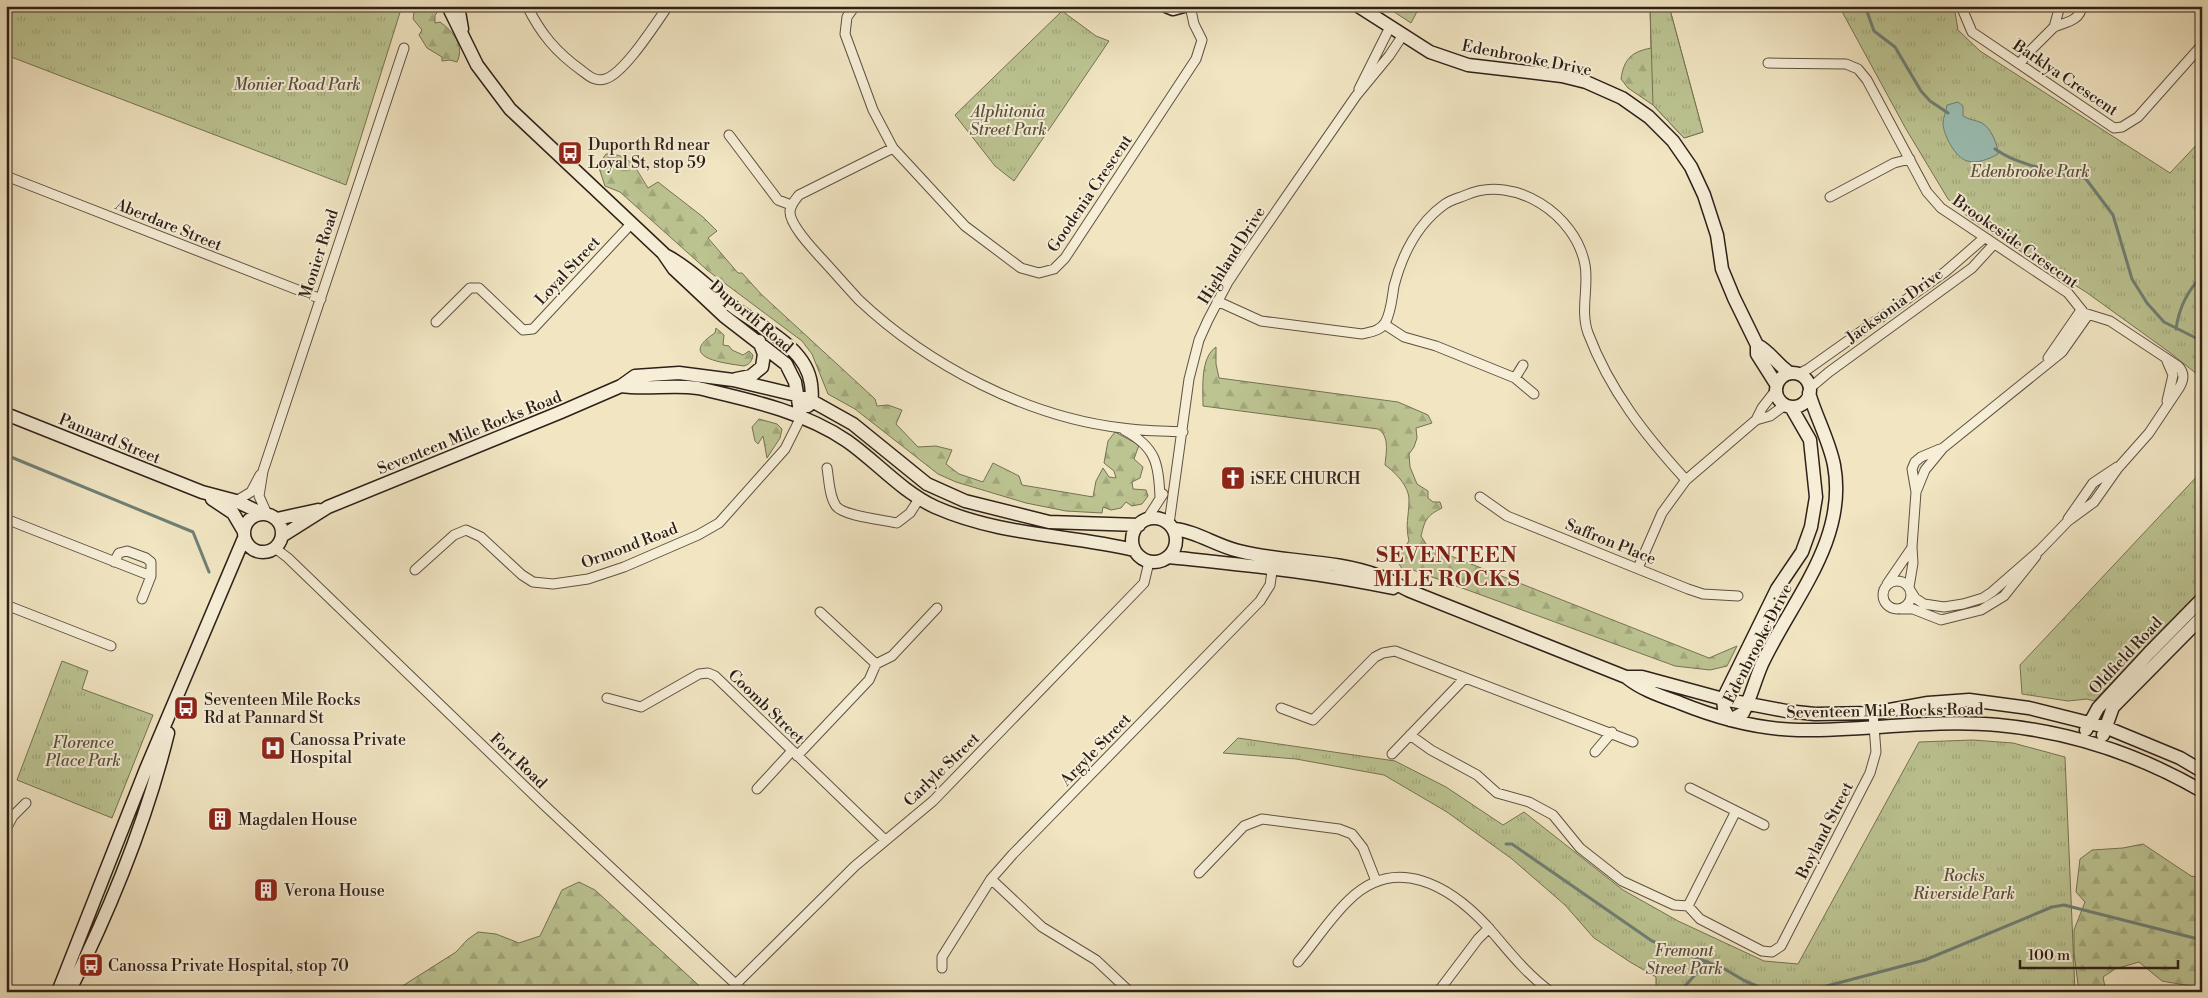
<svg xmlns="http://www.w3.org/2000/svg" width="2208" height="998" font-family="'Libre Bodoni',serif">
<style>
.forest{fill:url(#forest-firs);stroke:#757255}
.park{fill:url(#park-tufts);stroke:#757255}
.water{fill:#9bbfb4;stroke:#6f7f76}
.lines{fill:none;stroke-linecap:round;stroke-linejoin:round}
.stream{stroke:#6f7f76;stroke-width:3}
.street-casing{stroke:#5f5142;stroke-width:11}
.secondary-casing{stroke:#2e2018;stroke-width:15}
.street{stroke:#f6eed7;stroke-width:9}
.secondary{stroke:#f6eed7;stroke-width:12}
.labels{text-anchor:middle;stroke-width:4;stroke-linejoin:round;paint-order:stroke}
.street-label{font-size:16px;fill:#2e2018;stroke:#f6eed7}
.park-label{font-size:16px;font-style:italic;fill:#59513d;stroke:#f6eed7}
.poi-label{font-size:16px;fill:#2e2018;stroke:#f6eed7;text-anchor:start}
.district-label{font-size:21px;font-weight:bold;letter-spacing:1px;fill:#7a1f14;stroke:#f6eed7}
</style>
<defs>
<pattern id="forest-firs" width="22" height="20" patternUnits="userSpaceOnUse" patternTransform="scale(1.25)"><rect width="22" height="20" fill="#bcc492"/><path d="M5 1l3.5 6h-7zM16 11l3.5 6h-7z" fill="#a2a87d"/></pattern>
<pattern id="park-tufts" width="24" height="20" patternUnits="userSpaceOnUse" patternTransform="scale(1.25)"><rect width="24" height="20" fill="#bcc492"/><path d="M3 7l-1-3M5 7V3M7 7l1-3M15 17l-1-3M17 17v-4M19 17l1-3" fill="none" stroke="#a2a87d"/></pattern>
</defs>
<rect width="100%" height="100%" fill="#f1e5c2"/>
<filter id="stains"><feTurbulence type="fractalNoise" baseFrequency=".004" numOctaves="4"/><feColorMatrix values="0 0 0 0 .2 0 0 0 0 .09 0 0 0 0 .02 0 0 0 .5 -.17"/></filter>
<radialGradient id="worn" r=".72"><stop offset=".6" stop-color="#630" stop-opacity="0"/><stop offset="1" stop-color="#630" stop-opacity=".3"/></radialGradient>
<!-- forest -->
<path class="forest" d="M415 6H435L437 13 435 15V23L440 22C453 31 465 46 457 62L450 60 442 61V57L427 48 419 35 422 30 413 19Z
M1650 6H1669L1703 132 1684 138 1653 105 1628 88 1621 79C1624 59 1631 52 1651 48Z
M606 154C632 154 635 168 648 188L658 182 703 217 717 231 708 238 738 273H742L761 294 875 399 877 406 888 405 902 410 896 424 918 447 936 446 952 450 946 464 959 474 983 482 993 463 1019 476 1022 485 1093 497 1096 481 1103 468 1109 477 1116 478 1114 471 1104 463 1108 441 1115 432 1139 445 1134 459 1143 467 1140 478 1132 482 1133 489 1146 490 1148 496 1142 504 1132 506 1126 502 1121 508 1111 510 1103 507 1102 513 1066 511 1026 503 956 482 938 474 855 409 828 394 812 354 802 341 707 270 620 192 605 186 598 165Z
M716 328 724 335 723 345 729 346 732 350 743 355 749 351 753 355C752 361 750 364 744 366 724 363 676 358 715 333Z
M1216 347V364L1219 378 1398 402 1428 415 1432 423 1416 428 1417 438 1414 447 1409 454 1410 467 1417 484 1428 491V498L1433 502H1440L1442 508C1426 516 1425 520 1421 536L1428 547 1709 658 1737 646 1727 666 1710 670 1675 666 1413 570H1403L1399 564 1398 556 1409 541C1405 525 1409 516 1409 500 1409 486 1395 472 1385 465 1386 453 1390 436 1378 429L1203 406C1203 388 1200 358 1216 347Z
M759 419 777 424 782 429 780 438 767 458 763 436 758 444 755 441 752 427Z
M2143 844 2191 876 2202 878V988L2162 981 2139 962 2115 969 2103 977 2106 992H2079L2074 953V930L2085 902 2076 892 2080 859 2092 850 2123 848Z
M579 882 595 890 706 992H393L456 952 467 940 478 932 496 934 519 943 540 936 562 890Z"/>
<!-- park -->
<path class="park" d="M6 6H402L346 185 6 55Z
M1385 6H1420L1411 23Z
M1650 6H1669L1703 132 1684 138 1653 105Z
M1839 6H1954L1958 30 1980 51 2170 173 2202 139V378L2169 352 2086 292 1993 234 1967 216 1948 199 1906 129Z
M1062 11 1096 36 1109 41 1014 181 995 166 955 115Z
M2202 471V589L2094 701 2087 699 2068 701 2022 694 2020 665Z
M62 661 88 671 82 689 153 715 112 818 17 780Z
M1238 738 1395 761 1446 787 1503 825 1524 812 1623 890 1678 921 1764 961 1798 964 1919 742 1973 740 2013 743 2065 757 2075 992H1881V986L1862 992H1656V977L1630 962 1594 938 1565 905 1512 859 1447 812 1384 775 1296 759 1223 753Z"/>
<!-- water -->
<path class="water" d="M1958 102 1963 106V116C1969 120 1976 120 1982 123 1991 128 1998 145 1998 154 1989 159 1977 164 1967 161 1955 157 1944 136 1943 124 1943 118 1946 111 1947 105Z"/>
<g class="lines">
<!-- stream -->
<path class="stream" d="M1865 6 1874 31 1895 47 1921 91 1930 101 1948 113
M1995 149C2008 158 2018 161 2033 166 2042 168 2050 174 2059 175 2068 176 2077 175 2086 179L2113 215 2132 279 2147 303 2164 322 2202 341
M2176 329C2179 307 2187 291 2202 276
M6 455 193 532 209 572
M1506 844H1512L1652 941 1723 968 1745 981 1771 992
M1680 992 1707 961
M1804 992 1925 960 2052 907 2064 905 2202 940"/>
<defs>
<path id="street" d="M527 6C541 34 556 52 581 70 589 76 595 82 605 79 624 74 656 23 668 6
M855 6 847 17 845 34 873 110 893 148 965 226 1021 268 1039 273 1054 269 1065 258 1196 59 1202 40 1194 24 1190 6
M1961 6 1972 32 2114 128 2122 127 2138 117 2202 45
M2060 6 2054 27C2066 22 2080 21 2082 6
M1768 63 1846 64 1858 69 1867 80 1927 192 1941 208 2068 293 2084 313 2110 321 2178 366C2185 373 2184 380 2179 388L2149 433 2118 468 2094 502 2068 521 2040 550 1992 592 1983 598 1963 604 1944 607 1924 604 1915 598 1910 590
M2020 64 2026 55 2054 27
M1359 89 1390 27
M729 135 778 200 791 205
M893 148 799 195C795 200 791 204 790 211 789 224 812 248 821 258 834 272 846 286 859 300 928 365 1027 417 1122 428 1142 431 1163 431 1183 432
M6 176 321 299
M1830 197 1894 163 1910 159
M1217 301 1261 321 1362 334C1370 332 1380 331 1385 323 1391 313 1392 298 1394 286 1402 255 1418 223 1445 204 1451 200 1459 198 1466 195 1515 174 1576 215 1585 265 1589 286 1580 311 1588 333 1610 391 1645 435 1686 480
M436 322 470 288H479L523 330 533 329 631 224
M1384 324 1404 337 1436 346 1515 378 1534 394
M2048 358 2081 310
M1798 374 1808 369 1945 272 1984 238
M1515 378 1523 365
M1810 388 1829 372 1972 268 1994 244
M2167 401 2173 375 2167 361
M1756 420 1762 408 1776 390
M1124 430C1156 447 1159 464 1160 498
M827 468C829 479 829 496 836 506 843 516 884 520 897 523L910 513 919 499
M1916 492 1925 470 1943 448 2062 352 2088 315
M1480 497 1507 516 1688 589 1703 594 1738 596
M236 501 251 492 260 475
M267 514 259 496 263 471 404 48
M6 519 151 576
M1147 519 1163 494
M2068 519 2093 483 2117 467
M1169 524 1189 379 1199 340 1208 320 1228 282 1248 252 1356 96 1389 56 1403 35
M275 548 288 558 542 803 744 992
M114 562 119 553 127 551 146 558 151 562V576L142 599
M1638 568 1662 513 1686 480 1756 420 1770 416 1785 405
M415 570 454 535 466 530 481 537 522 575 533 582 553 584 588 579 624 567 698 535 719 523 785 449 801 417
M1883 595a14 14 0 1 1 28 0a14 14 0 1 1-28 0Z
M1887 584 1911 549
M1909 587 1913 563 1912 547 1916 492 1912 469 1915 462 1921 457 1940 449
M6 605 111 646
M1901 609H1913L1941 620 1981 610 2004 596 2036 556
M820 612 876 664
M607 698 641 707 699 674 708 673 715 676 885 840
M1281 708 1313 720 1375 657 1383 653 1395 651 1633 742
M1410 735 1431 750 1477 775 1497 793 1529 802 1553 815 1580 848 1622 881 1674 905 1688 906 1700 919 1762 951 1772 952 1781 946 1870 773 1876 752 1873 713
M1595 752 1612 732
M1392 754 1465 678
M797 756 869 680 876 664 892 656 937 608
M1690 788 1764 825
M757 789 792 751
M6 829 13 816 26 803
M1199 873 1244 826 1262 819 1339 829 1352 834 1363 848 1376 881
M991 879 1042 927 1096 960 1130 992
M1688 906 1736 811
M1298 962C1315 942 1330 918 1349 900 1396 854 1450 886 1487 926 1508 950 1525 973 1551 992
M942 968V957L991 879 1013 854 1260 601 1270 585 1273 565
M736 984 855 866 933 801 1144 583 1149 562
M1438 992 1478 939 1489 928"/>
<path id="secondary" d="M448 6 477 65 510 109 663 253 674 269 724 316 786 364 795 382 801 417
M458 6 462 29
M1166 6 1173 9 1184 6
M1358 6 1430 52 1468 65 1562 76 1586 82 1622 98 1649 117 1673 141 1691 167 1704 195 1717 235 1722 269 1734 298 1757 345V354L1776 384
M665 255C690 268 709 289 732 306 759 327 806 346 811 384 812 393 813 399 808 406
M1757 345C1770 351 1777 365 1790 373
M1776 390a17 17 0 1 1 34 0a17 17 0 1 1-34 0Z
M736 379 751 376 762 367 764 354 759 341
M621 386C647 390 672 384 698 388 749 400 803 411 847 441 877 462 901 491 935 507 1001 536 1065 534 1134 550
M6 414 202 492 236 501 261 513
M212 499 233 513 243 530
M244 533a19 19 0 1 1 38 0a19 19 0 1 1-38 0Z
M1132 540a22 22 0 1 1 44 0a22 22 0 1 1-44 0Z
M277 519 318 510
M1174 529C1196 531 1217 546 1239 551 1285 563 1334 559 1379 576 1390 580 1400 586 1410 591L1626 677C1642 690 1661 696 1680 703 1717 718 1757 729 1798 730 1865 731 1931 719 1998 725 2071 732 2138 754 2202 791
M282 536 328 507 561 412 621 386 635 376 679 373 733 380 796 395 812 401 853 424 927 484 965 501 1049 522 1139 525
M1169 557C1244 565 1319 572 1393 588
M1626 677H1642L1723 699 1786 711 1815 714 1873 713 1928 703 1969 700 2029 708 2105 727 2180 758 2202 771
M1730 720 1743 713C1751 697 1755 680 1762 664 1792 600 1848 540 1834 465 1829 440 1816 417 1809 393
M1730 720 1724 709 1723 699 1777 589 1802 552 1811 527 1816 497 1810 440 1791 407
M2086 730 2098 708 2149 653 2202 599
M2103 735 2113 707 2202 617
M58 992 146 769 244 538
M69 992C110 910 146 822 168 733"/>
</defs>
<!-- street casing -->
<use href="#street" class="street-casing"/>
<!-- secondary casing -->
<use href="#secondary" class="secondary-casing"/>
<!-- street -->
<use href="#street" class="street"/>
<!-- secondary -->
<use href="#secondary" class="secondary"/>
</g>
<!-- icons -->
<defs>
<symbol id="bus-square" viewBox="-11 -11 22 22"><rect x="-9" y="-9" width="18" height="18" rx="4" fill="#8f2418" stroke="#f6eed7"/><path d="M-5-6H5V4H4V6H2V4H-2V6H-4V4H-5ZM-3.5-4V0h7V-4ZM-3.5 1.2v1.5H-2V1.2ZM2 1.2v1.5H3.5V1.2Z" fill="#fff"/></symbol>
<symbol id="church-square" viewBox="-11 -11 22 22"><rect x="-9" y="-9" width="18" height="18" rx="4" fill="#8f2418" stroke="#f6eed7"/><path d="M-1.2-6h2.4v3.5h3.3v2.4h-3.3V6h-2.4V-.1h-3.3v-2.4h3.3Z" fill="#fff"/></symbol>
<symbol id="hospital-square" viewBox="-11 -11 22 22"><rect x="-9" y="-9" width="18" height="18" rx="4" fill="#8f2418" stroke="#f6eed7"/><path d="M-5-5h3v3.5h4V-5h3V5h-3V1.5h-4V5h-3Z" fill="#fff"/></symbol>
<symbol id="building-square" viewBox="-11 -11 22 22"><rect x="-9" y="-9" width="18" height="18" rx="4" fill="#8f2418" stroke="#f6eed7"/><path d="M-4-6H4V6H1V3H-1V6H-4ZM-2.5-4.3h1.7v1.8h-1.7ZM.8-4.3h1.7v1.8H.8ZM-2.5-1h1.7V.8h-1.7ZM.8-1h1.7V.8H.8Z" fill="#fff"/></symbol>
</defs>
<g fill-rule="evenodd">
<use href="#bus-square" x="556" y="139" width="28" height="28"/>
<use href="#church-square" x="1219" y="464" width="28" height="28"/>
<use href="#bus-square" x="172" y="694" width="28" height="28"/>
<use href="#hospital-square" x="259" y="734" width="28" height="28"/>
<use href="#building-square" x="206" y="805" width="28" height="28"/>
<use href="#building-square" x="252" y="876" width="28" height="28"/>
<use href="#bus-square" x="77" y="951" width="28" height="28"/>
</g>
<g class="labels">
<!-- street labels -->
<g class="street-label">
<text transform="translate(1527 57) rotate(11)" y="6">Edenbrooke Drive</text>
<text transform="translate(2066 77) rotate(34)" y="6">Barklya Crescent</text>
<text transform="translate(1089 193) rotate(-56)" y="6">Goodenia Crescent</text>
<text transform="translate(169 224) rotate(22)" y="6">Aberdare Street</text>
<text transform="translate(2016 241) rotate(35)" y="6">Brookeside Crescent</text>
<text transform="translate(318 254) rotate(-72)" y="6">Monier Road</text>
<text transform="translate(1231 255) rotate(-58)" y="6">Highland Drive</text>
<text transform="translate(567 270) rotate(-47)" y="6">Loyal Street</text>
<text transform="translate(1894 305) rotate(-36)" y="6">Jacksonia Drive</text>
<text transform="translate(752 316) rotate(40)" y="6">Duporth Road</text>
<text transform="translate(469 432) rotate(-22)" y="6">Seventeen Mile Rocks Road</text>
<text transform="translate(110 438) rotate(22)" y="6">Pannard Street</text>
<text transform="translate(1611 541) rotate(22)" y="6">Saffron Place</text>
<text transform="translate(629 545) rotate(-21)" y="6">Ormond Road</text>
<text transform="translate(1757 643) rotate(-63)" y="6">Edenbrooke Drive</text>
<text transform="translate(2125 655) rotate(-47)" y="6">Oldfield Road</text>
<text transform="translate(767 706) rotate(44)" y="6">Coomb Street</text>
<text transform="translate(1885 710) rotate(-1)" y="6">Seventeen Mile Rocks Road</text>
<text transform="translate(1095 749) rotate(-46)" y="6">Argyle Street</text>
<text transform="translate(519 760) rotate(44)" y="6">Fort Road</text>
<text transform="translate(941 769) rotate(-44)" y="6">Carlyle Street</text>
<text transform="translate(1824 830) rotate(-63)" y="6">Boyland Street</text>
</g>
<!-- park labels -->
<g class="park-label">
<text x="297" y="90">Monier Road Park</text>
<text x="1008" y="117">Alphitonia<tspan x="1008" dy="18">Street Park</tspan></text>
<text x="2030" y="177">Edenbrooke Park</text>
<text x="83" y="748">Florence<tspan x="83" dy="18">Place Park</tspan></text>
<text x="1964" y="881">Rocks<tspan x="1964" dy="18">Riverside Park</tspan></text>
<text x="1684" y="956">Fremont<tspan x="1684" dy="18">Street Park</tspan></text>
</g>
<!-- poi labels -->
<g class="poi-label">
<text x="588" y="150">Duporth Rd near<tspan x="588" dy="18">Loyal St, stop 59</tspan></text>
<text x="1250" y="484">iSEE CHURCH</text>
<text x="204" y="705">Seventeen Mile Rocks<tspan x="204" dy="18">Rd at Pannard St</tspan></text>
<text x="290" y="745">Canossa Private<tspan x="290" dy="18">Hospital</tspan></text>
<text x="238" y="825">Magdalen House</text>
<text x="284" y="896">Verona House</text>
<text x="108" y="971">Canossa Private Hospital, stop 70</text>
</g>
<!-- district labels -->
<g class="district-label">
<text x="1447" y="562">SEVENTEEN<tspan x="1447" dy="24">MILE ROCKS</tspan></text>
</g>
</g>
<!-- margin -->
<rect width="2208" height="998" fill="none" stroke="#f1e5c2" stroke-width="25"/>
<rect x="8" y="8" width="2193" height="983" fill="none" stroke="#2e2018" stroke-width="2.5"/>
<rect x="12" y="12" width="2183" height="973" fill="none" stroke="#2e2018"/>
<!-- scale -->
<path d="M2020 960v8h158v-8" fill="none" stroke="#2e2018" stroke-width="2.5"/>
<text x="2028" y="960" font-size="15" fill="#2e2018" stroke="#f6eed7" stroke-width="4" paint-order="stroke">100 m</text>
<rect width="100%" height="100%" filter="url(#stains)"/>
<rect width="100%" height="100%" fill="url(#worn)"/>
</svg>
